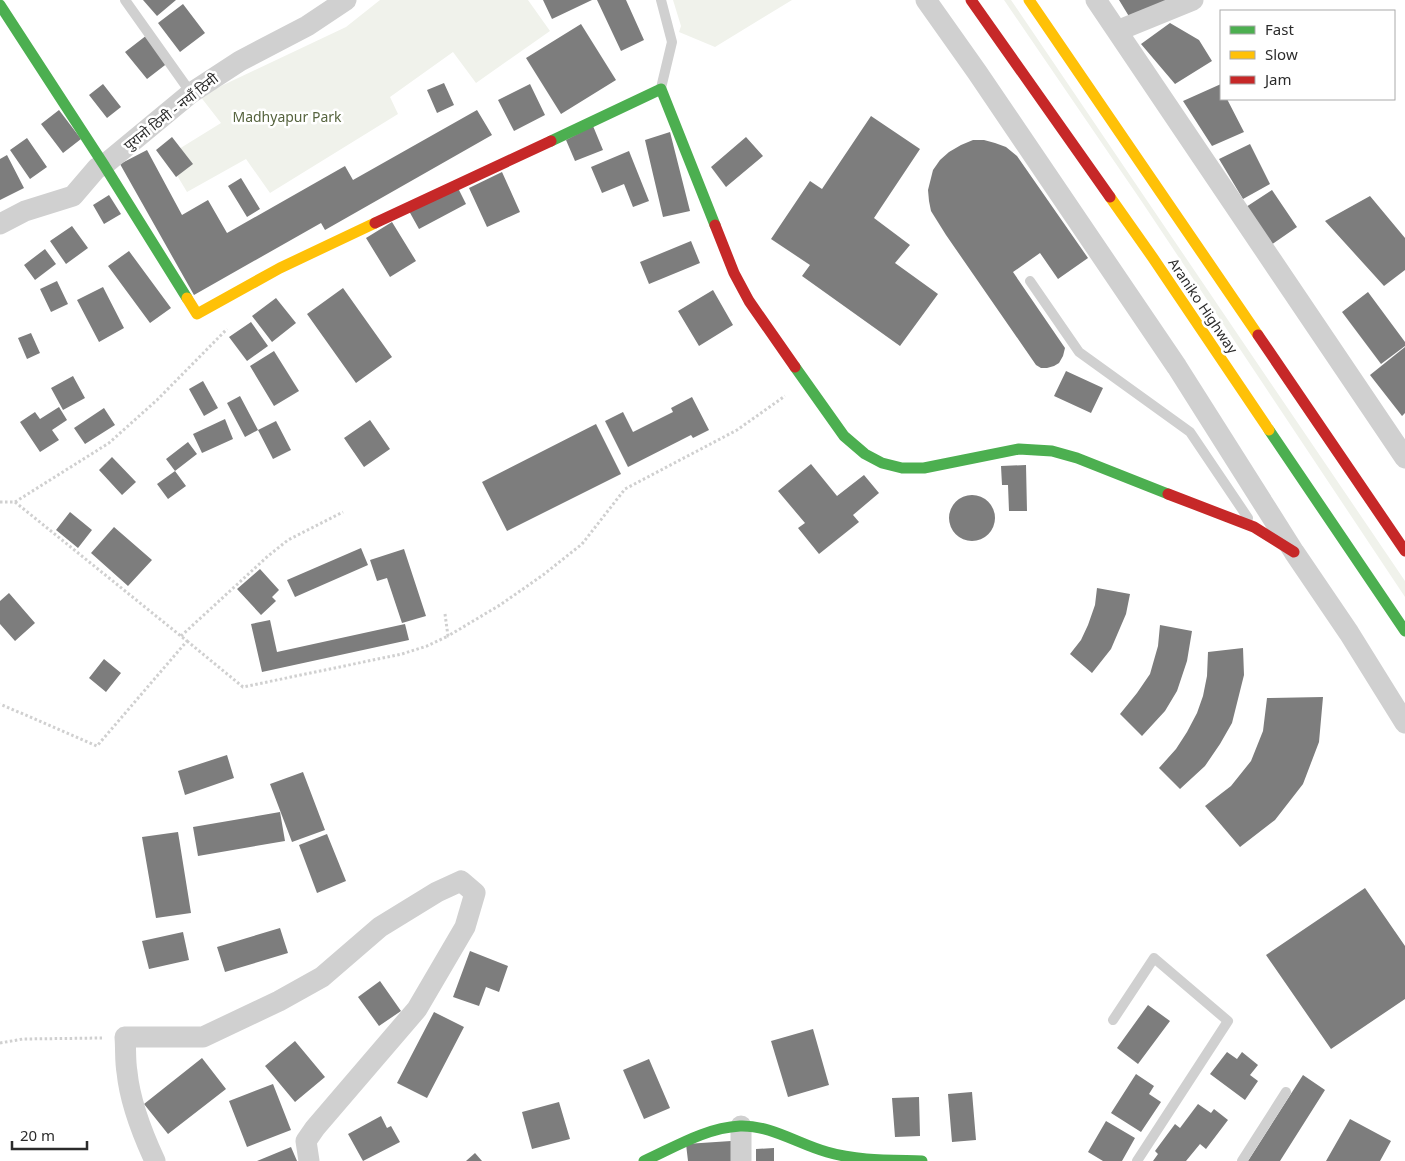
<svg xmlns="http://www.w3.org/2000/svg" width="1405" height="1161" font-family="'Noto Sans','Noto Sans Devanagari',sans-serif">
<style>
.green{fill:#f0f2eb}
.building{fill:#7d7d7d}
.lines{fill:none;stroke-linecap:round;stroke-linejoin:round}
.path{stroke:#d0d0d0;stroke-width:3;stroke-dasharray:2.5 2.5;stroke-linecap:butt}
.lane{stroke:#d0d0d0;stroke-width:10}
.street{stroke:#d0d0d0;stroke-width:21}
.fast{stroke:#4caf50;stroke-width:11}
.slow{stroke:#ffc107;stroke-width:11}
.jam{stroke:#c62828;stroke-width:11}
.labels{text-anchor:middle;stroke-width:5;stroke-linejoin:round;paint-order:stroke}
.street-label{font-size:14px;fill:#2b2b2b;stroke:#fff}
.park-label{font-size:14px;fill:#55633d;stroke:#fff}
</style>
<rect width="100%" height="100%" fill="#fff"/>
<!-- green -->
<path class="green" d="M380 0H528L550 31 476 83 453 52 390 97 398 114 270 193 246 159 187 192 166 157 221 123 200 96 346 27Z
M673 0H792L715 47 679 32 681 26Z
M1004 0H1011L1405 581V597L1142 202Z"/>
<!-- building -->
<path class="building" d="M143 0H176L157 16Z
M543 0H592L552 19Z
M597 0H626L644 40 621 51Z
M1119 0H1174L1130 18Z
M183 4 205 33 180 52 158 23Z
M1170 23 1199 40 1212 61 1175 84 1141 44Z
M581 24 616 80 561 114 526 58Z
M147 35 169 62 147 79 125 52Z
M444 83 454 105 437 113 427 90Z
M103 84 121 107 107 118 89 95Z
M530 84 545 115 514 131 498 100Z
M1221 84V99H1227L1244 132 1212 146 1183 101Z
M59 110 81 139 63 153 41 124Z
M477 110 492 135 325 230 321 223 194 295 120 164 147 150 182 215 208 200 227 233 345 166 353 180Z
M871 116 920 149 874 218 910 245 895 263 938 294 900 346 802 276 810 265 771 239 810 181 822 189Z
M593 126 603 150 575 161 566 140Z
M670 132 690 211 663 217 645 140Z
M172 137 193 164 176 177 156 150Z
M746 137 763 156 726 187 711 167Z
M27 138 47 167 30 179 10 150Z
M973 140H984L995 143 1006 147 1017 156 1088 258 1058 279 1040 253 1013 272 1065 348 1063 356 1059 363 1054 366 1047 368H1041L1036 365 946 235 931 211 929 201 928 190 933 170 940 160 949 152 961 145Z
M1250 144 1270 184 1243 199 1219 159Z
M629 151 649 201 633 207 624 184 602 193 591 167Z
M7 155 24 188 0 200V159Z
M502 172 520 212 487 227 469 188Z
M241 178 260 209 247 217 228 186Z
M457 186 466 204 419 229 409 211Z
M1272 190 1297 227 1271 245 1246 207Z
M109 195 121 214 104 224 93 205Z
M1370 196 1405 238V270L1384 286 1325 221Z
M392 222 416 261 390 277 366 238Z
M72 226 88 248 66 264 50 241Z
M691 241 700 263 649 284 640 262Z
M45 249 56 264 35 280 24 265Z
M129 251 171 308 150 323 108 266Z
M57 281 68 304 51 312 40 289Z
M103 287 124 328 99 342 77 300Z
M343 288 392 357 356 383 307 314Z
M713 290 733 325 699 346 678 311Z
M1368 292 1405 342V346L1381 364 1342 312Z
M276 298 296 323 272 342 252 316Z
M251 322 268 346 247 361 229 337Z
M31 333 40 353 27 359 18 338Z
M1405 347V413L1402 416 1370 375Z
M274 351 299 391 274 406 250 366Z
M1066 371 1103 388 1091 413 1054 396Z
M73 376 85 398 63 410 51 388Z
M203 381 218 408 204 416 189 389Z
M240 396 258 430 245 437 227 403Z
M692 397 709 430 693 438 691 435 628 467 605 421 623 412 633 432 673 412 671 408Z
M59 407 67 420 52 430 59 440 40 452 20 422 35 412 40 419Z
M104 408 115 425 85 444 74 428Z
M225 419 233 439 202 453 193 434Z
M370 420 390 449 364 467 344 438Z
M276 421 291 450 273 459 258 430Z
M596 424 621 474 507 531 482 482Z
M188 442 197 454 175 471 186 486 168 499 157 484 175 471 166 459Z
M112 457 136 482 122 495 99 470Z
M811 464 837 496 864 475 879 493 853 515 859 522 819 554 798 528 805 523 778 491Z
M1026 465 1027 511H1009L1008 485H1002L1001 466Z
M949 518a23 23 0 1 1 46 0a23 23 0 1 1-46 0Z
M70 512 92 530 78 548 56 530Z
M114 527 152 560 128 586 91 553Z
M361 548 368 565 295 597 287 580Z
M404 549 426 616 402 623 387 578 377 581 370 560Z
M260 569 279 590 272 597 276 601 261 615 237 589Z
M1097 588 1130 594 1126 614 1111 649 1092 673 1070 654 1081 640 1088 625 1095 605Z
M9 593 35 623 15 641 0 624V601Z
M270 620 277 652 405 624 409 640 262 672 251 624Z
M1160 625 1192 631 1187 661 1177 691 1165 711 1142 736 1120 714 1137 693 1150 674 1158 646Z
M1243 648 1244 675 1232 723 1220 744 1205 766 1180 789 1159 768 1176 749 1187 732 1197 713 1203 696 1207 676 1208 652Z
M104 659 121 673 106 692 89 678Z
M1323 697 1319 742 1303 784 1275 820 1240 847 1205 806 1231 786 1251 761 1263 731 1267 698Z
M227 755 234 778 185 795 178 771Z
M303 772 325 830 292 842 270 784Z
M280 812 285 841 198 856 193 827Z
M178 832 191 913 156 918 142 837Z
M327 834 346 881 317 893 299 845Z
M1365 888 1405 946V999L1331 1049 1266 955Z
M280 928 288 953 225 972 217 947Z
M183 932 189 960 149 969 142 941Z
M470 951 508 966 499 992 486 987 479 1006 453 997Z
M380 981 401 1011 379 1026 358 997Z
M1148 1005 1170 1021 1138 1064 1117 1048Z
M434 1012 464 1027 427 1098 397 1083Z
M813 1029 829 1085 788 1097 771 1041Z
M295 1041 325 1077 295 1102 265 1066Z
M1227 1052 1237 1059 1242 1052 1258 1065 1250 1075 1258 1081 1245 1100 1210 1074Z
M202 1058 226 1089 168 1134 144 1104Z
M649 1059 670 1108 644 1119 623 1070Z
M1136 1074 1154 1086 1149 1094 1161 1102 1141 1132 1111 1113Z
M1303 1075 1325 1090 1280 1161H1248Z
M273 1084 291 1130 247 1147 229 1101Z
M972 1092 976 1140 952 1142 948 1094Z
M919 1097 920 1136 895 1137 892 1098Z
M559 1102 570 1139 532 1149 522 1112Z
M1198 1104 1211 1113 1214 1109 1228 1120 1206 1149 1200 1144 1186 1161H1153L1158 1154 1155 1151 1175 1124 1180 1128Z
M381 1116 387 1128 391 1126 400 1142 363 1161 348 1134Z
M1350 1119 1391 1141 1380 1161H1326Z
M1106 1121 1135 1138 1122 1161H1103L1088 1152Z
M731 1141 733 1161H688L686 1144Z
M291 1147 297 1161H257Z
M774 1148V1161H756V1149Z
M475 1153 482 1161H466Z"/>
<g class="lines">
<!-- path -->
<path class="path" d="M0 502H15L187 641 97 746 0 704
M15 502 109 443 157 400 227 329
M445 614 448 636 500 605 543 575 582 544 625 489 737 430 785 396
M181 636 268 556 288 540 343 512
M187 641 243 687 402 654 427 646 448 636
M0 1043 23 1039 102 1038"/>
<!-- lane -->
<path class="lane" d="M125 0 191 93
M661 0 672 42 661 88
M1030 281 1079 352 1190 432 1248 518
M1113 1020 1154 958 1228 1021 1137 1161
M1242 1161 1286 1092"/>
<!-- street -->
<path class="street" d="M926 0 977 72 1177 367 1294 552 1349 633 1405 723
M1096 0 1405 458
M1117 31 1193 0
M0 224 25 211 73 196 97 168 104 165 191 93 240 61 307 26 346 0
M741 1126V1161
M155 1161C142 1133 130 1103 127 1072 125 1061 126 1049 125 1037H203L279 1001 322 977 380 927 437 892 461 881 475 893 465 927 417 1009 315 1128 306 1141 309 1161"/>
<!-- fast -->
<path class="fast" d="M0 5 104 165 187 298
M551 141 661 89 715 225
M795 367 844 436 865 454 882 463 902 468H924L1019 449 1052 451 1077 458 1168 494
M1269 430 1405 631
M644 1161C675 1147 705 1128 740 1126 771 1125 798 1144 827 1152 858 1161 891 1160 922 1161"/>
<!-- slow -->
<path class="slow" d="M1029 0 1258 335
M1110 197 1153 258 1269 430
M187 298 197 314 280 268 375 223"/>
<!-- jam -->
<path class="jam" d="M971 0 1110 197
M375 223 551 141
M715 225 734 273 749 301 795 367
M1258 335 1405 551
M1168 494 1254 527 1294 552"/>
</g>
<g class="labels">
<!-- street labels -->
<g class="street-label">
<text transform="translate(171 112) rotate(-38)" y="5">पुरानो ठिमी - नयाँ ठिमी</text>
<text transform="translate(1203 306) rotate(56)" y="5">Araniko Highway</text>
</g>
<!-- park labels -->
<g class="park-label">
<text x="287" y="122">Madhyapur Park</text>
</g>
</g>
<!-- legend -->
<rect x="1220" y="10" width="175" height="90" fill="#ffffff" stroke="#aaaaaa"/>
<rect x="1230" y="26" width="25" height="8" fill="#4caf50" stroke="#aaaaaa"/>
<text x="1265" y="35" font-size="15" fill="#2b2b2b">Fast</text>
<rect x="1230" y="51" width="25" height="8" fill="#ffc107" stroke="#aaaaaa"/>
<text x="1265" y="60" font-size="15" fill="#2b2b2b">Slow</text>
<rect x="1230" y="76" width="25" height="8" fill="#c62828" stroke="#aaaaaa"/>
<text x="1265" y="85" font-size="15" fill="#2b2b2b">Jam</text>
<!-- scale -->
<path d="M12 1141v8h75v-8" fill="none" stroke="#2b2b2b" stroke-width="2.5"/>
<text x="20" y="1141" font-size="15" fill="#2b2b2b" stroke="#ffffff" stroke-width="4" paint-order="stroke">20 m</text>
</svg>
